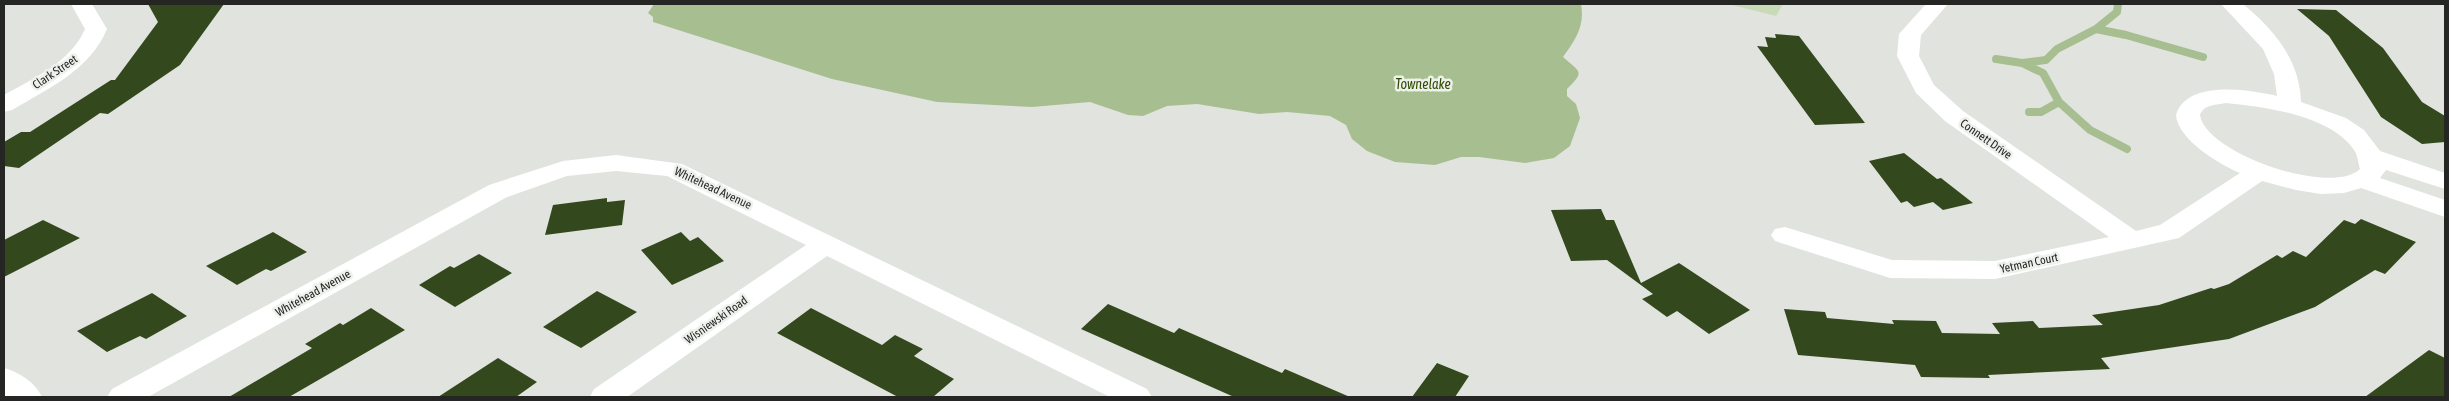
<svg xmlns="http://www.w3.org/2000/svg" width="2449" height="401" font-family="'Asap Condensed',sans-serif">
<style>
.green{fill:#c8dbb6}
.water{fill:#a7bf90}
.lines{fill:none;stroke-linecap:round;stroke-linejoin:round}
.stream{stroke:#a7bf90;stroke-width:8}
.building{fill:#34481e}
.street{fill:#fff;fill-rule:evenodd}
.labels{text-anchor:middle;stroke-width:5;stroke-linejoin:round;paint-order:stroke}
.street-label{font-size:12px;fill:#252624;stroke:#eef1eb}
.water-label{font-size:14px;font-style:italic;fill:#2f4c02;stroke:#eef1eb}
</style>
<rect width="100%" height="100%" fill="#e1e4de"/>
<!-- green -->
<path class="green" d="M1728 4H1783L1776 16Z"/>
<!-- water -->
<path class="water" d="M654 4H1581C1585 26 1576 39 1563 57 1581 73 1585 71 1567 89V96L1576 104 1580 118 1570 146 1554 158 1525 163 1479 157H1461L1435 165 1395 162 1367 151 1352 139 1346 125 1330 116 1287 112 1259 114 1197 104 1167 106 1143 116 1128 115 1090 102 1032 107 937 102 832 79 653 22V17L648 13Z"/>
<g class="lines">
<!-- stream -->
<path class="stream" d="M2096 29 2117 12 2118 4
M1996 59 2022 63 2043 73 2059 102 2090 130 2127 149
M2022 63 2046 60 2057 49 2096 29 2126 35 2203 57
M2029 112H2041L2059 102"/>
</g>
<!-- building -->
<path class="building" d="M148 4H224L180 65 108 114 100 113 19 168 4 166V142L21 132H30L111 80H115L158 22Z
M2297 9 2336 10 2383 48 2422 102 2445 116V142L2422 144 2381 117 2329 36Z
M1775 34 1799 36 1865 123 1815 125 1757 46 1768 47 1765 37 1776 38Z
M1904 153 1937 179 1941 178 1973 203 1943 210 1933 202 1914 207 1907 201 1901 203 1869 161Z
M607 198V202L625 200 622 225 545 235 553 205Z
M1601 209 1606 220H1614L1641 283 1679 263 1750 310 1709 334 1677 311 1667 317 1642 299 1653 294 1607 260 1571 261 1551 210Z
M2361 219 2416 242 2385 274 2375 270 2315 307 2229 339 2101 358 2110 369 1988 375 1990 378 1921 377 1915 365 1798 355 1784 309 1825 312 1827 318 1894 324 1892 320 1936 321 1942 333 2000 334 1992 323 2033 321 2039 328 2103 325 2092 315 2159 305 2211 288 2214 289 2229 284 2277 255 2282 258 2293 251 2306 257 2344 220 2355 224Z
M43 220 80 238 4 277V240Z
M273 232 307 252 271 271 266 269 237 285 206 266Z
M681 232 690 241 698 237 724 261 672 285 641 250Z
M479 254 512 273 455 307 419 285 450 266 454 268Z
M597 291 637 312 581 348 543 327Z
M152 293 187 316 146 339 140 336 107 352 77 331Z
M1108 304 1174 333 1179 328 1282 373 1285 369 1350 397H1234L1081 329Z
M371 308 405 330 289 397H229L312 348 305 344 340 323 343 325Z
M811 308 882 345 895 335 923 349 914 356 954 379 933 397H898L777 333Z
M2429 350 2445 358V397H2365Z
M498 358 537 382 516 397H438Z
M1437 363 1469 376 1455 397H1412Z"/>
<g class="lines">
<!-- street -->
<path class="street" d="M71 4H92L107 29C90 70 49 88 12 110L4 112V95C34 78 70 63 85 29Z
M1926 4H1948L1921 35 1919 56 1934 85 1963 111 2136 231 2160 225 2240 173C2219 164 2178 140 2176 115 2187 79 2250 90 2277 96L2274 74 2263 49 2221 4H2243C2274 30 2300 60 2301 102L2346 118 2364 130 2380 151 2445 173V189L2386 170 2380 178 2445 200V217L2361 188 2344 193 2321 194 2296 190 2262 181 2179 238 1995 279 1890 278 1775 241 1771 235 1775 229 1785 227 1892 260 1995 261 2109 237 1945 121 1916 93 1897 56 1899 34ZM2226 103C2265 107 2330 115 2354 150 2358 155 2358 163 2360 169 2331 197 2205 153 2200 115 2204 104 2216 105 2226 103Z
M616 155 682 164 1147 389 1152 397H1110L827 256 627 397H590L594 389 806 245 667 176 616 171 567 176 507 197 148 397H107L112 389 489 185 563 161Z
M4 368C19 372 36 383 42 397H6L4 395Z"/>
</g>
<g class="labels">
<!-- street labels -->
<g class="street-label">
<text transform="translate(55 72) rotate(-34)" y="4">Clark Street</text>
<text transform="translate(1986 139) rotate(35)" y="4">Connett Drive</text>
<text transform="translate(713 188) rotate(25)" y="4">Whitehead Avenue</text>
<text transform="translate(2029 263) rotate(-12)" y="4">Yetman Court</text>
<text transform="translate(313 293) rotate(-29)" y="4">Whitehead Avenue</text>
<text transform="translate(716 320) rotate(-35)" y="4">Wisniewski Road</text>
</g>
<!-- water labels -->
<g class="water-label">
<text x="1423" y="89">Townelake</text>
</g>
</g>
<!-- border -->
<rect width="2449" height="401" fill="none" stroke="#252624" stroke-width="10"/>
</svg>
